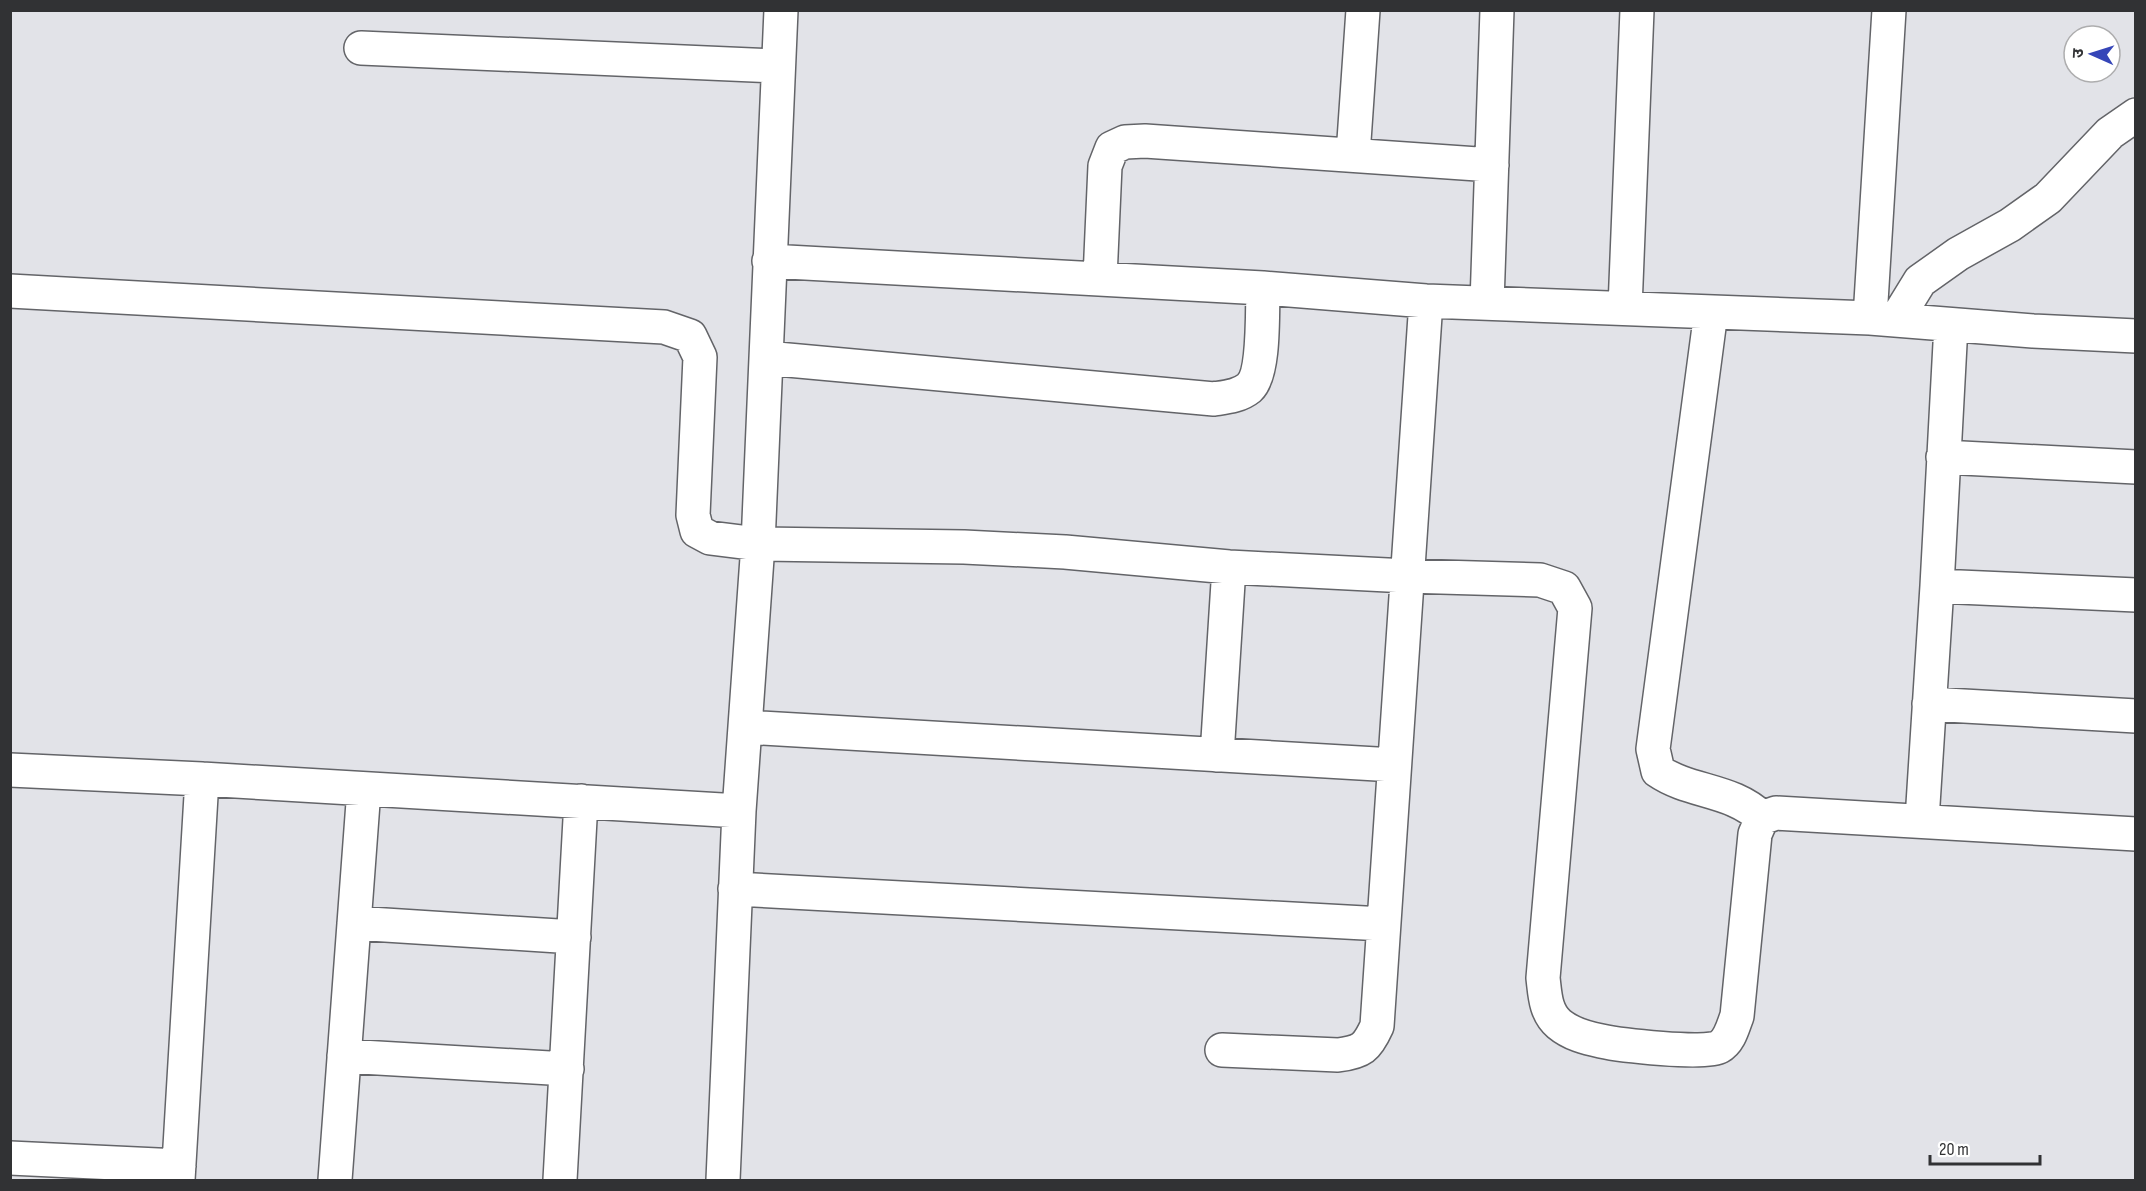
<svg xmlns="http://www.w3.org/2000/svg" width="2146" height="1191" font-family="'Sofia Sans Condensed','Noto Sans Devanagari',sans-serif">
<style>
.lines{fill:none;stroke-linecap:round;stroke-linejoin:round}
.minor-casing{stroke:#636468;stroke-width:36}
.minor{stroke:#fff;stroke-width:33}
</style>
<rect width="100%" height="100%" fill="#e2e3e8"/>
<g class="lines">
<defs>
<path id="minor" d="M361 48 778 66
M1353 155 1363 10
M769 261 1263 288 1426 301 1870 318 2033 331 2136 336
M1100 278 1105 166 1112 148 1125 142 1145 141 1492 165
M10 291 664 327 690 336 700 357 693 515 697 531 710 538 758 544 964 547 1065 552 1229 567 1407 576 1540 580 1564 588 1575 608 1543 978C1545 994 1545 1012 1559 1024 1571 1034 1586 1038 1601 1041 1619 1045 1706 1055 1719 1047 1730 1041 1733 1026 1737 1016L1755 834 1762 818 1776 813 2136 834
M1487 303 1497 10
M1625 308 1637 10
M1711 312 1653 749 1658 771C1690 793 1733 789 1762 818
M1870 318 1889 10
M1896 320 1920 281 1958 254 2010 225 2048 198 2110 133 2136 115
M766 358 1214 399C1227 397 1239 396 1249 388 1265 374 1262 310 1263 288
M1943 457 2136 467
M1937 586 2136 595
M1929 704 2136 716
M745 727 1394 765
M1217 755 1229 567
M10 770 202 779 739 811
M1922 820 1937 586 1951 325
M735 889 1383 924
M354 923 574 937
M1222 1050 1338 1055C1362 1052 1367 1048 1377 1026L1426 301
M344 1056 567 1069
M10 1158 179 1166
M178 1180 202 779
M335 1180 364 789
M560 1180 581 801
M723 1180 739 811 758 544 781 10"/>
</defs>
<!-- minor casing -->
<use href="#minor" class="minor-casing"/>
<!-- minor -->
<use href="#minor" class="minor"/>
</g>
<!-- border -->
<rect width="2146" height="1191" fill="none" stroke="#313234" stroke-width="24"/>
<!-- north arrow -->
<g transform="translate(2092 54) rotate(273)"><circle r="28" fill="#ffffff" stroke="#adadae" stroke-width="1.5"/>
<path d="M0-4.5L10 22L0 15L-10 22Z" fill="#3545b8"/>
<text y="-9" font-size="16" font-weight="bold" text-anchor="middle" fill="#313234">उ</text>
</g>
<!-- scale -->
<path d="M1930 1155v9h110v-9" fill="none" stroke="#313234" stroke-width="3"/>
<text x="1939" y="1155" font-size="18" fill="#313234" stroke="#ffffff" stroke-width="4.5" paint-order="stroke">20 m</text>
</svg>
